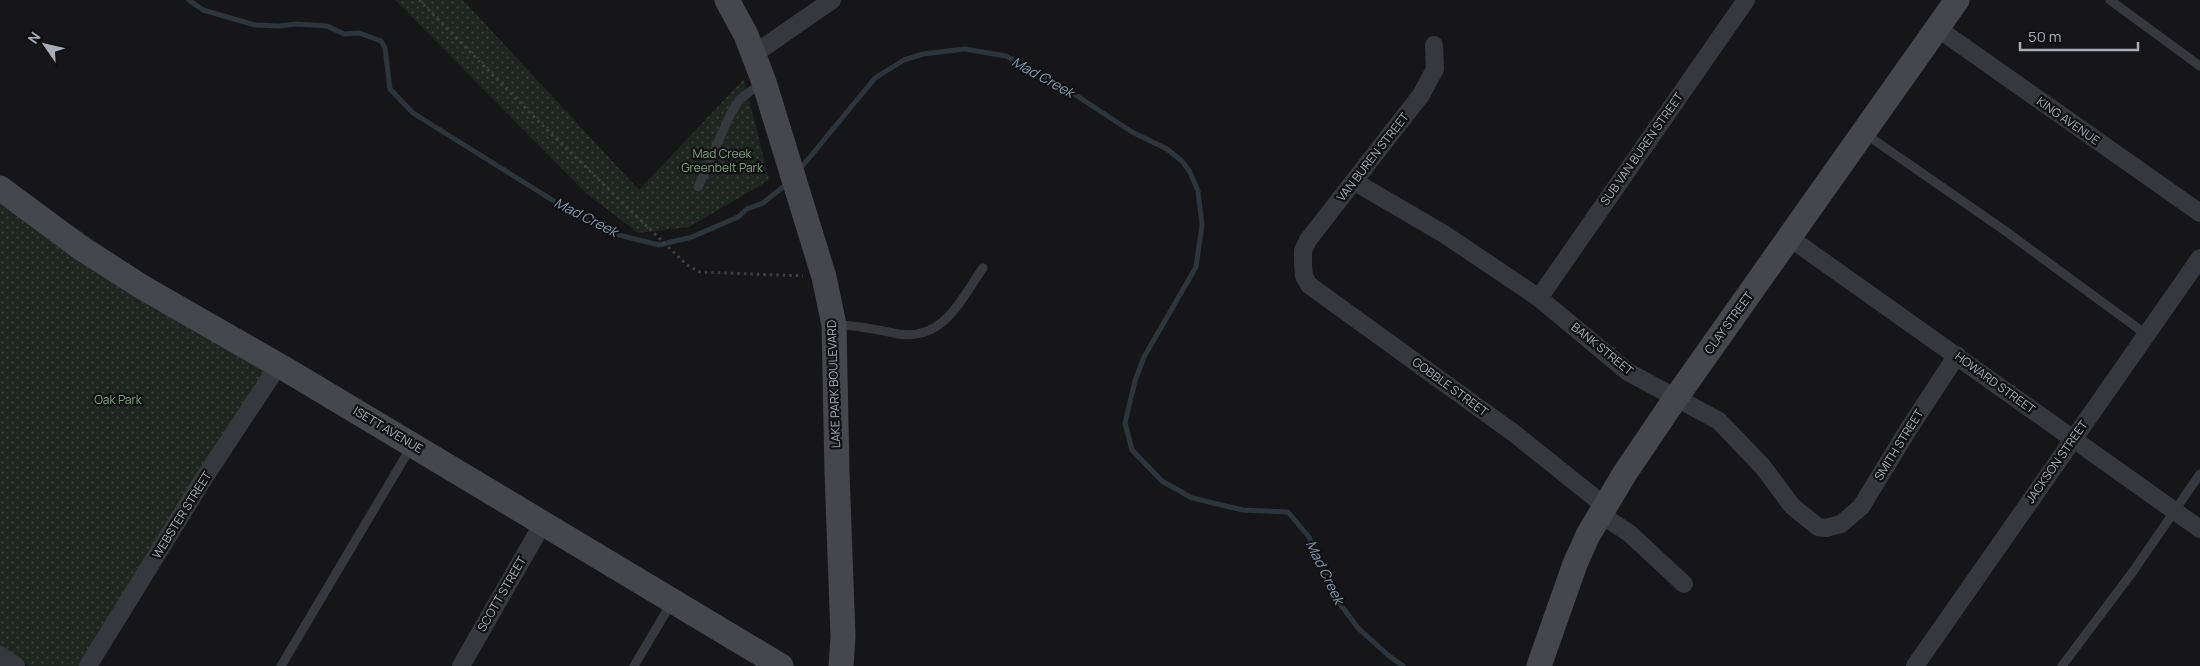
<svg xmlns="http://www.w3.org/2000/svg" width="2200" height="666" font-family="Manrope,sans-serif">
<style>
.park{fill:url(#park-dots)}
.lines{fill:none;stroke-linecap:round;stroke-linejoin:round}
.stream{stroke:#2c353c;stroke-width:5}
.path{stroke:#3d3f44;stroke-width:3;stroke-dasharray:2.5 4;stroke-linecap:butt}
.lane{stroke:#37383d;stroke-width:9}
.street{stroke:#37383d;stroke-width:18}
.secondary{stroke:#45474d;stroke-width:25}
.labels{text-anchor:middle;stroke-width:4.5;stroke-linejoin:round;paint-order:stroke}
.street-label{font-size:12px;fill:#a8adb8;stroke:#111113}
.park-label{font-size:12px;fill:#7fa381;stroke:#111113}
.water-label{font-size:14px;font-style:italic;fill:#7f9bb3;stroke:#111113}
</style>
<defs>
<pattern id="park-dots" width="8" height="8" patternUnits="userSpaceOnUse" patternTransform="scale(1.25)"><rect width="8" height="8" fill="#1e261f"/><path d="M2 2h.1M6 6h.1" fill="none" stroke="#3c433d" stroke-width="1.8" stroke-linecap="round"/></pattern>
</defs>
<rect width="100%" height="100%" fill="#161618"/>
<!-- park -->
<path class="park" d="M395 0H463L639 190 744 79 769 180 689 227 638 233 587 194Z
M0 176 278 366 94 666H28L0 647Z"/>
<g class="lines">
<!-- stream -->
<path class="stream" d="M189 0 203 10 255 25 279 26 296 24 327 26 344 34 359 33 381 41 385 48 390 89 413 113 581 218 615 234 659 245 692 237 738 217 747 209 763 203 788 183
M800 169 875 78 904 60 923 54 965 49 1006 56 1065 88 1132 132 1167 149 1182 161 1190 172 1198 191 1202 225 1196 267 1144 357 1135 381 1125 423 1132 450 1162 481 1192 498 1243 510 1288 512 1309 537 1338 601 1358 628 1388 655 1403 666"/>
<!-- path -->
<path class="path" d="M419 0 539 122 687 265 700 272 803 276"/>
<!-- lane -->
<path class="lane" d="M2110 0 2200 66
M1864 133 2004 230 2147 335
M698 187 730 115 740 99 763 82
M837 325C858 325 877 330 898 334 944 341 960 300 983 268
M281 666 411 447
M634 666 672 602
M2062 666 2134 570 2200 474"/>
<!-- street -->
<path class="street" d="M1937 28 2200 213
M1434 45 1435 69 1421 95 1308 240 1303 251V265L1304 276 1309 285 1515 434 1605 506
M754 54 832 0
M1355 182 1444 234 1539 298 1628 372 1719 421 1763 467 1792 506 1818 527 1826 528 1841 524 1861 507 1908 430 1957 355
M1790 238 2200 529
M1539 298 1746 0
M1600 514 1629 533 1684 584
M0 655 16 666
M88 666 204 478 278 366
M461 666 543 523
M1915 666 2200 258"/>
<!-- secondary -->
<path class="secondary" d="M727 0 746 35 764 82 824 277 834 325 837 472 843 637 841 666
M0 188 81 248 142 287 292 373 781 666
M1539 666 1575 564 1588 535 1625 473 1675 399 1957 0"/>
</g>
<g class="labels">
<!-- street labels -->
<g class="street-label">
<text transform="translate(2068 121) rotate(35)" y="4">KING AVENUE</text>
<text transform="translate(1642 149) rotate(-55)" y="4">SUB VAN BUREN STREET</text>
<text transform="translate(1373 157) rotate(-52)" y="4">VAN BUREN STREET</text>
<text transform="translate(1729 323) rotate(-54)" y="4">CLAY STREET</text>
<text transform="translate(1602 349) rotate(39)" y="4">BANK STREET</text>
<text transform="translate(1995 383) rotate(36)" y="4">HOWARD STREET</text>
<text transform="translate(834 384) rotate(-92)" y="4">LAKE PARK BOULEVARD</text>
<text transform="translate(1450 387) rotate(36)" y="4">GOBBLE STREET</text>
<text transform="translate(388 430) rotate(31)" y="4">ISETT AVENUE</text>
<text transform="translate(1899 445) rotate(-58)" y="4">SMITH STREET</text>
<text transform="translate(2057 462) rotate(-55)" y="4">JACKSON STREET</text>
<text transform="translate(182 515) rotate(-58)" y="4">WEBSTER STREET</text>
<text transform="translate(502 594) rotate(-60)" y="4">SCOTT STREET</text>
</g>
<!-- park labels -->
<g class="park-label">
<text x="722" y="158">Mad Creek<tspan x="722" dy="14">Greenbelt Park</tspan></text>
<text x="118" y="404">Oak Park</text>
</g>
<!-- water labels -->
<g class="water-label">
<text transform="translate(1043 77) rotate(29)" y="5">Mad Creek</text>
<text transform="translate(586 217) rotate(27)" y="5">Mad Creek</text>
<text transform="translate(1325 572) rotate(64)" y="5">Mad Creek</text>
</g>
</g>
<!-- north arrow -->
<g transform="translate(45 45) rotate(304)" stroke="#111113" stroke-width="4" paint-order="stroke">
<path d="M0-4L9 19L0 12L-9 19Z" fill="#a8adb8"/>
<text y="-8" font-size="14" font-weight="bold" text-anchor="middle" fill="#a8adb8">N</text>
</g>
<!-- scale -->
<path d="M2020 42v8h118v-8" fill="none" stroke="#a8adb8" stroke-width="2.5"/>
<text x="2028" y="42" font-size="15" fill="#a8adb8" stroke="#111113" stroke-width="4" paint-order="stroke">50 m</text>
</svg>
